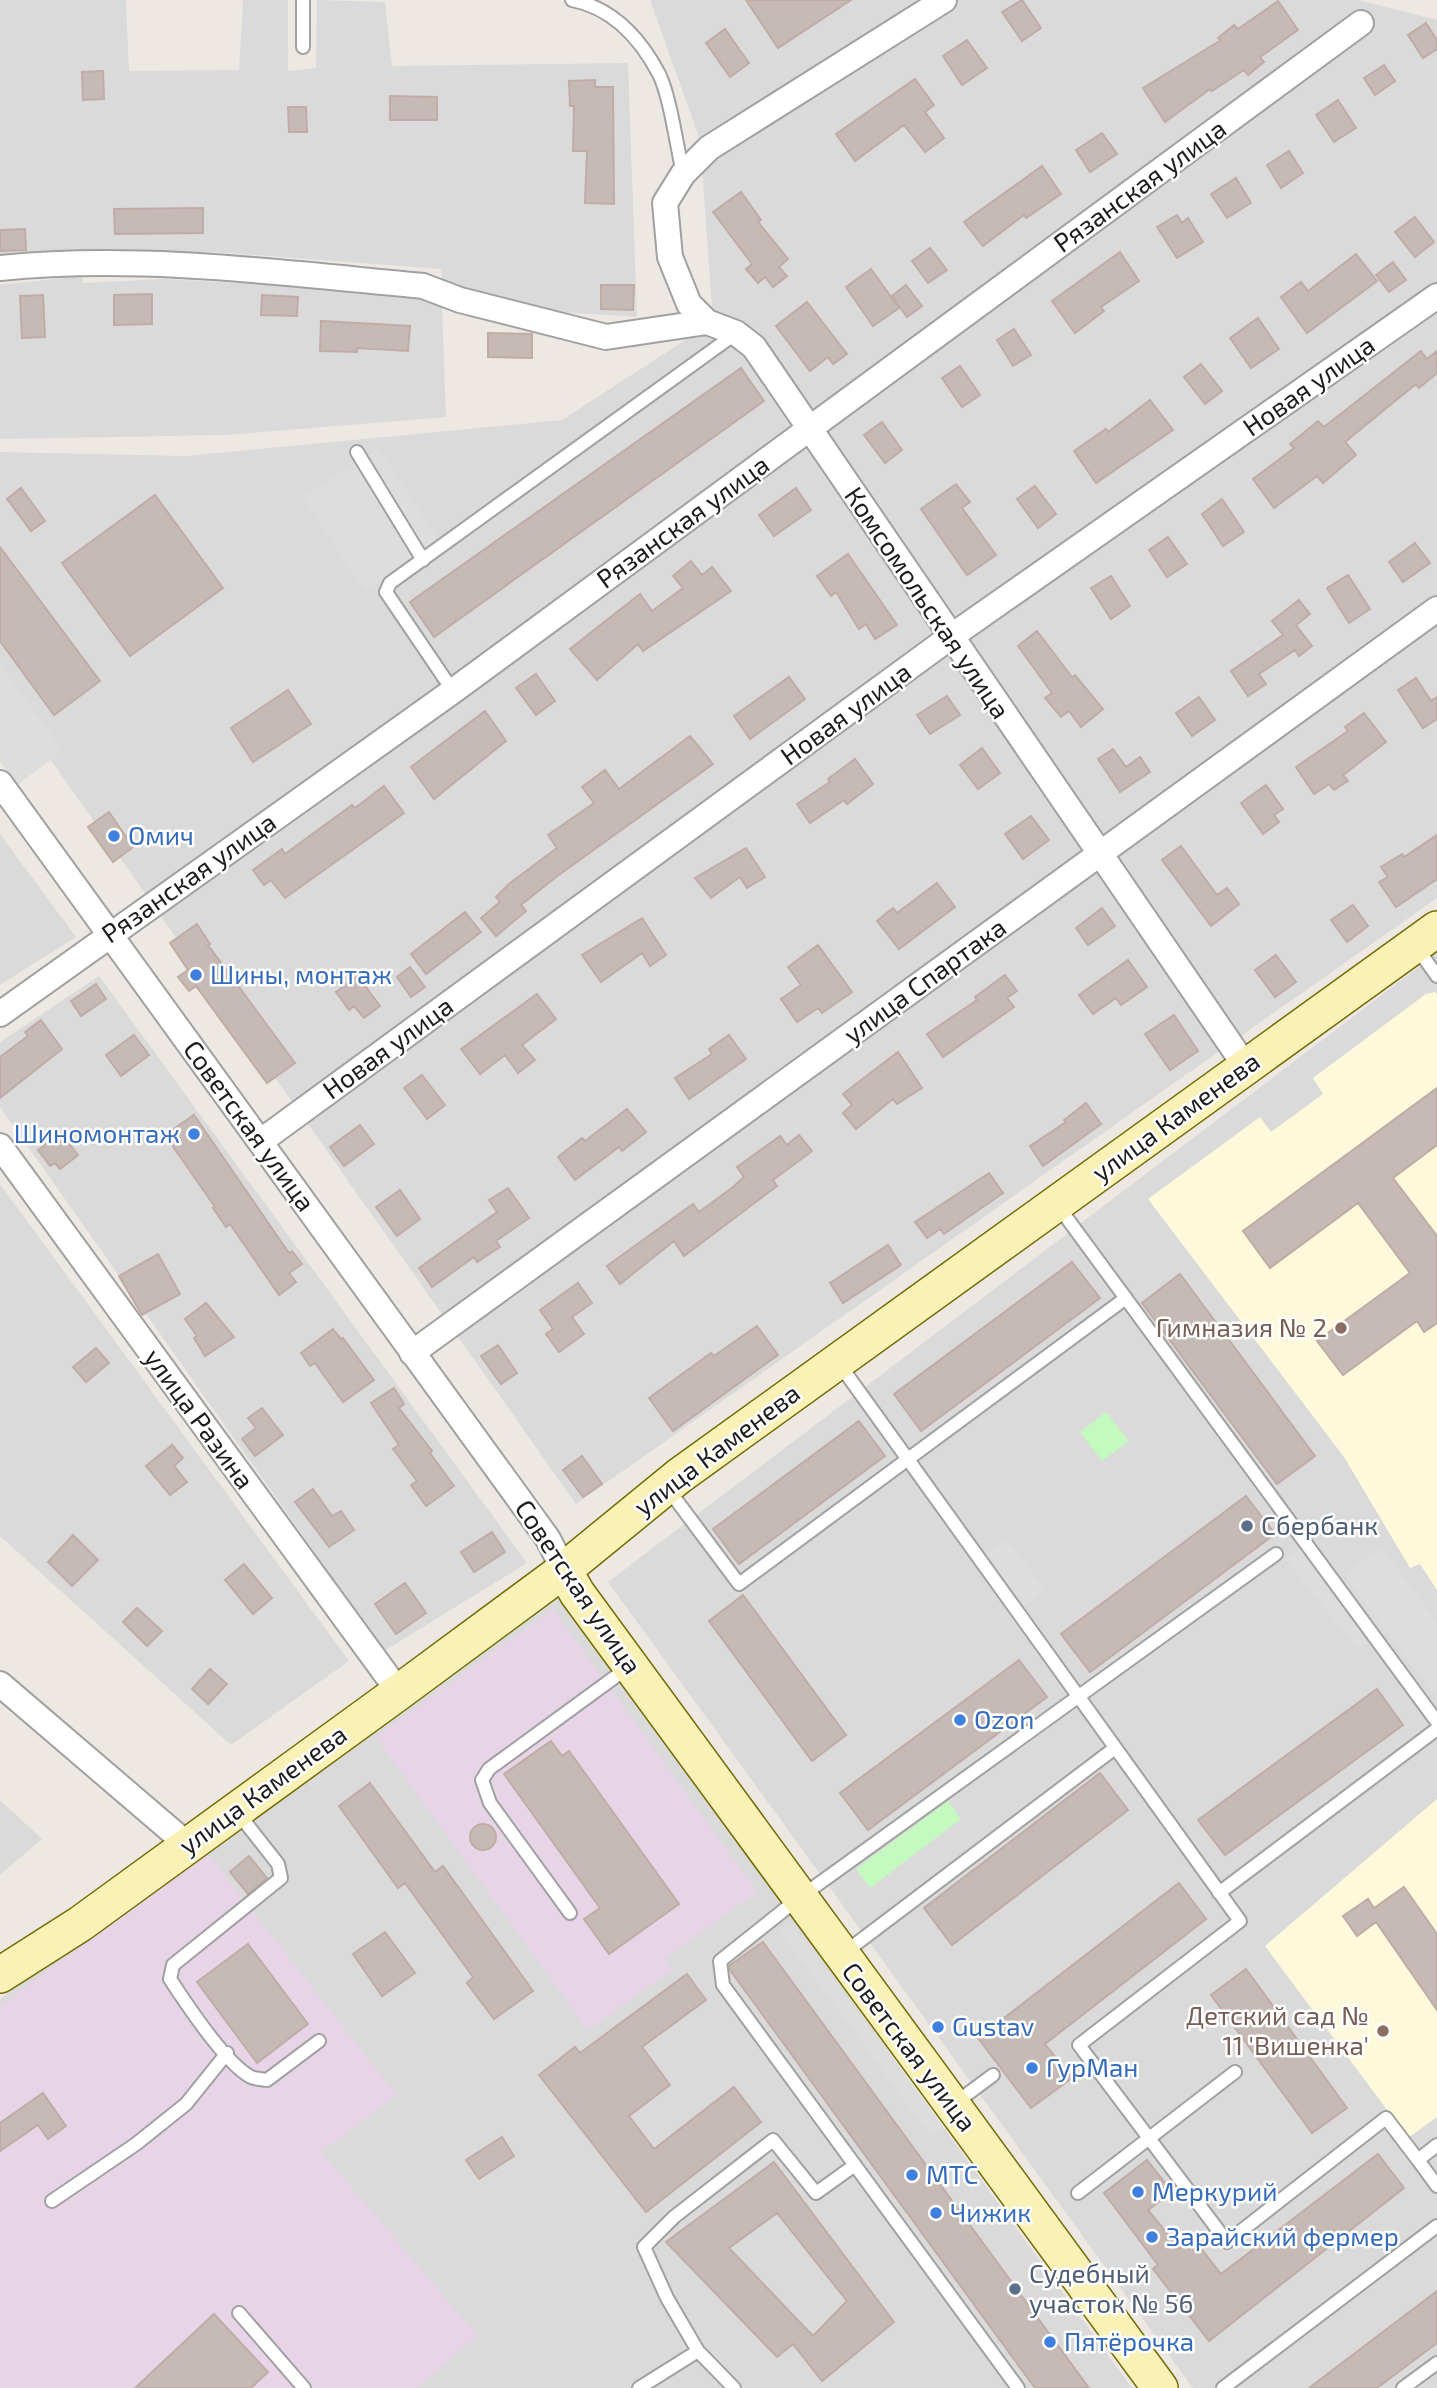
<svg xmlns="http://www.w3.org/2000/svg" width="1437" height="2388" font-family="'Exo 2',sans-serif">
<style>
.residential{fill:#dbdada}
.industrial{fill:#e7d5e7}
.education{fill:#fff9db}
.park{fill:#c4f9bf}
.parking{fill:#ddd}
.building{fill:#c6bab6;stroke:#c0aca5;stroke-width:2;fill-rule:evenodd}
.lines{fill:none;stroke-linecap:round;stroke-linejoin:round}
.lane-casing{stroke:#a1a1a1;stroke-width:16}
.street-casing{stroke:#a1a1a1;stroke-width:28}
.secondary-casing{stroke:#726c05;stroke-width:38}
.lane{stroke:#fff;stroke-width:12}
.street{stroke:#fff;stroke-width:24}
.secondary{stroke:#f9f1b6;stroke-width:35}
.shop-dot{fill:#3f7fe0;stroke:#fff;stroke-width:2.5}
.education-dot{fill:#8d6e63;stroke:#fff;stroke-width:2.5}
.service-dot{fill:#5c6f8a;stroke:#fff;stroke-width:2.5}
.labels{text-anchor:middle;stroke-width:5;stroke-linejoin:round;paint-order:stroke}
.street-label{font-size:26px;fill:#1d1d1d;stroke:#fff}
.shop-label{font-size:26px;fill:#366cbe;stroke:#fff;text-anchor:start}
.education-label{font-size:26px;fill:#785e54;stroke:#fff;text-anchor:end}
.service-label{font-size:26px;fill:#4e5e75;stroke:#fff;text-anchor:start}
</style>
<rect width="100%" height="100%" fill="#eee8e3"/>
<!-- residential -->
<path class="residential" d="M0 0H126L129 71 239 70 243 0H288V71L316 68 317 0 385 2 392 66 628 63 637 317 541 311 443 284 441 269 212 252 0 260Z
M650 0H1358L1437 20V898L576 1504 0 688V452L186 456 562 420 713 322 700 140Z
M82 276 83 283 164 279 419 293 442 305 446 417 226 435 0 439V285Z
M0 834 76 937 0 985Z
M1437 953V2388H1193L608 1582Z
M99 976 527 1563 384 1651 0 1107V1042Z
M0 1184 349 1661 231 1745 0 1536Z
M554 1589 1132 2388H0V1999Z
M0 1800 42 1839 0 1875Z"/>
<!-- industrial -->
<path class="industrial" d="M553 1609 757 1892 665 1958 672 1970 588 2030 376 1737Z
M207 1853 396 2095 321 2152 477 2336 416 2388H0V2006Z"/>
<!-- education -->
<path class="education" d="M1435 992 1437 994V1590L1420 1564 1410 1568 1344 1457 1148 1199 1260 1117 1271 1132 1323 1094 1313 1078 1426 994Z
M1437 1799V2117L1408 2138 1265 1946Z"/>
<!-- park -->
<path class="park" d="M1106 1412 1129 1441 1102 1461 1080 1432Z
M948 1801 961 1819 870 1888 856 1869Z"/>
<!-- parking -->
<path class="parking" d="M378 448 440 542 365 591 303 497Z
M0 665 63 751 17 785 0 761Z
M1006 1539 1045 1590 1017 1611 979 1560Z
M1306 1543 1375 1637 1358 1649 1285 1559Z
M1381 1547 1437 1622V1691L1433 1694 1344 1574Z
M791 1922 943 2127 931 2136 779 1930Z"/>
<!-- building -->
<path class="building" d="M746 0H851L778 48Z
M1022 0 1041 28 1022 41 1002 12Z
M1278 1 1298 30 1260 57 1264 62 1248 75 1244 70 1212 91 1210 89 1165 122 1143 88 1221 40 1218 38 1234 25 1238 29Z
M1426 23 1437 40V49L1423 58 1408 35Z
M725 29 749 63 730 77 706 43Z
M967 40 987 68 962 85 943 56Z
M1384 65 1395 81 1375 95 1364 78Z
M103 71 104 99 83 100 82 72Z
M915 79 934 105 925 112 944 138 925 152 904 125 855 161 836 134Z
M595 80V87H613L614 204 585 203 587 151H573L574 106H570L569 81Z
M390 96 437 97V120H390Z
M1338 100 1356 128 1334 142 1316 115Z
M288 107H306L307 132H289Z
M1102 133 1117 154 1090 172 1076 150Z
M1289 151 1303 173 1281 188 1267 165Z
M1042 166 1061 194 1026 218 1024 215 983 246 964 222Z
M1236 178 1251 203 1227 218 1211 194Z
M741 192 761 220 758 222 788 259 779 267 787 276 773 287 765 277 758 283 746 269 752 264 713 212Z
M203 208V233L115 234 114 209Z
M1177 215 1182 223 1188 218 1203 242 1177 258 1157 227Z
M1415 217 1434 242 1415 257 1395 232Z
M25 229 26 250 0 251V230Z
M930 248 947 270 928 283 912 261Z
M1120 252 1139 281 1101 307 1104 311 1075 333 1052 301Z
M1356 254 1377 281 1307 333 1281 297 1301 282 1308 291Z
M1393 262 1406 280 1389 292 1376 275Z
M871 269 899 308 873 326 846 287Z
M601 285H634L633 310 601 309Z
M906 285 922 306 907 317 892 296Z
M152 294V324L114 325V295Z
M43 295 45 337 22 338 20 296Z
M262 295 298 297 297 316 261 315Z
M807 302 847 354 833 364 828 357 810 371 776 326Z
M1258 318 1279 349 1251 368 1230 338Z
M321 321 410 326 408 351 357 348V352L320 351Z
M1014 329 1031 355 1013 366 997 340Z
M488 333 532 334V358L488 357Z
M1421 351 1427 359 1437 351V373L1419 388 1416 384 1345 442 1356 455 1323 483 1317 476 1274 508 1253 479 1294 448 1290 444 1318 421 1324 427Z
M1201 364 1222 391 1205 404 1184 377Z
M960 366 980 395 962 407 942 378Z
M741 368 764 401 434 637 410 602Z
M1150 400 1173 430 1096 483 1074 451 1106 429 1108 432Z
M882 422 902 450 885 463 864 435Z
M956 484 970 502 962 508 996 555 967 575 921 509Z
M1035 486 1056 514 1038 528 1017 499Z
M21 488 45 521 31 531 7 499Z
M796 488 811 510 774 536 759 515Z
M155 495 223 588 130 656 62 563Z
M1222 499 1244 532 1223 546 1202 514Z
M1168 537 1187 564 1167 577 1149 550Z
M1415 543 1430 563 1403 582 1389 562Z
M0 547 100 681 54 715 0 641Z
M848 554 897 625 875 639 866 624 859 629 836 592 831 596 817 576Z
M691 561 702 575 712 567 731 591 643 651 638 644 597 680 570 649 640 594 652 611 683 588 673 576Z
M1348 575 1370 609 1349 623 1327 588Z
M1111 576 1130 606 1111 619 1091 588Z
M1299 600 1310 614 1296 625 1312 646 1299 656 1295 650 1259 674 1266 684 1248 696 1231 671 1283 635 1272 621Z
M1037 631 1072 677 1075 675 1103 709 1081 727 1069 711 1061 717 1045 698 1052 693 1018 646Z
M536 674 555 701 536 715 516 688Z
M789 677 805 699 750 739 734 716Z
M1416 678 1431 701 1437 697V719L1423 728 1398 690Z
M288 690 311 724 253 762 231 728Z
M947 696 960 715 930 734 917 715Z
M1199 697 1215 720 1192 736 1176 713Z
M485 711 506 741 434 799 411 767Z
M1364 713 1386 742 1343 775 1348 781 1334 790 1329 784 1314 794 1296 767 1348 731 1345 727Z
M690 736 713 764 556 877 521 905 526 911 496 936 481 918 500 902 496 897 510 883 557 848 548 835 594 803 582 787 605 770 619 789Z
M982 748 1000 773 978 789 960 765Z
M1113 749 1126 767 1140 757 1150 772 1120 792 1098 759Z
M855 759 873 784 847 804 844 800 810 823 797 804 830 782 828 779Z
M1266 785 1283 809 1274 815 1279 822 1263 834 1241 803Z
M384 786 404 813 285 898 271 880 264 885 253 870 282 849 285 854 352 805 355 808Z
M109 812 133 847 113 862 88 827Z
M1031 816 1049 840 1023 859 1005 834Z
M1437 835V879L1396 907 1379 882 1388 877 1381 867 1402 854 1404 857Z
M1181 846 1217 895 1227 888 1239 904 1211 926 1162 860Z
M746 848 765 877 747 888 740 877 711 898 695 878Z
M937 883 955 907 899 949 877 921 893 908 897 913Z
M1353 905 1368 926 1347 942 1331 920Z
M1102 908 1115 926 1088 945 1076 928Z
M465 912 481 932 426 974 411 954Z
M642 918 666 955 650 966 642 953 601 982 582 955Z
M197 924 210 944 208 945 295 1063 267 1083 196 986 189 991 178 977 188 970 170 943Z
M818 945 852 992 822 1013 818 1008 797 1022 781 999 801 985 788 967Z
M1276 955 1296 982 1275 997 1255 970Z
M1128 960 1147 987 1121 1005 1116 998 1093 1014 1079 995Z
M410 967 425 987 411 997 397 977Z
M1005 975 1017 991 1007 998 1014 1007 943 1057 927 1034 977 1000 975 997Z
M358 976 380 1006 364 1018 354 1006 349 1010 336 992Z
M96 984 106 999 81 1016 71 1001Z
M537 994 556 1019 522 1045 535 1060 518 1073 505 1055 480 1074 461 1049Z
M1174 1015 1198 1051 1170 1070 1145 1034Z
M41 1020 62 1049 0 1098V1057L28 1036 25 1032Z
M134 1035 149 1055 121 1076 106 1055Z
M729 1035 746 1059 689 1099 675 1078 712 1054 709 1049Z
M898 1052 922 1088 897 1104 893 1099 856 1129 843 1113 852 1105 843 1094Z
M422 1075 445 1105 427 1119 404 1088Z
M1437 1088V1145L1393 1178 1437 1236V1323L1424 1332 1417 1321 1343 1375 1317 1341 1410 1273 1358 1203 1270 1268 1243 1231Z
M1086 1103 1101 1124 1043 1166 1030 1146 1066 1122 1064 1120Z
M627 1109 646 1132 622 1151 619 1147 575 1180 558 1157 582 1138 585 1141Z
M194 1115 289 1253 292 1251 302 1264 289 1273 296 1282 279 1295 230 1224 226 1227 213 1208 215 1207 165 1135Z
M360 1125 374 1144 344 1166 330 1147Z
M61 1133 78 1155 60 1169 55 1163 50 1166 38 1150Z
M799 1135 812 1151 773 1180 777 1186 684 1256 674 1241 620 1284 607 1266 693 1204 699 1212 733 1187 744 1177 737 1167 780 1136 787 1145Z
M989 1173 1003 1193 944 1234 940 1229 927 1238 915 1222Z
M508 1188 529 1218 496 1241 500 1247 477 1262 474 1257 432 1287 419 1268 497 1212 489 1200Z
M400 1190 420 1219 397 1236 376 1207Z
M888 1245 901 1265 843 1303 830 1283Z
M158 1254 180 1294 142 1315 119 1276Z
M1072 1262 1100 1298 921 1431 894 1394Z
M1180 1274 1315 1456 1277 1484 1142 1303Z
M578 1283 592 1303 572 1317 584 1334 559 1352 546 1334 553 1329 540 1310Z
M206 1303 234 1337 205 1356 194 1338 197 1336 185 1319Z
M757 1326 778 1355 673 1431 649 1398 711 1353 714 1356Z
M333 1329 341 1339 343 1338 374 1380 343 1402 315 1363 310 1366 301 1353Z
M498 1345 517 1373 501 1384 481 1356Z
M96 1348 109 1363 86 1382 73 1367Z
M394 1388 404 1404 399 1408 432 1451 430 1453 454 1486 426 1506 411 1485 417 1481 393 1449 399 1445 371 1403Z
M262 1408 283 1435 255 1456 242 1439 256 1428 248 1418Z
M859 1421 885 1456 739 1564 713 1529Z
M172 1445 183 1458 174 1466 187 1482 170 1495 146 1466Z
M582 1456 602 1484 583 1497 563 1470Z
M313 1489 332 1516 341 1511 354 1530 329 1547 295 1502Z
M1246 1496 1275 1534 1090 1672 1061 1634Z
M492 1532 505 1552 474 1572 461 1552Z
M73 1535 98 1560 72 1586 48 1562Z
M244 1564 272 1598 253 1614 225 1580Z
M405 1583 426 1613 396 1634 375 1604Z
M743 1595 846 1735 812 1761 709 1621Z
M137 1608 162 1631 147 1646 123 1622Z
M1019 1660 1047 1697 868 1830 840 1793Z
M210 1669 227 1684 208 1704 192 1689Z
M1377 1689 1403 1725 1225 1855 1198 1820Z
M551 1741 562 1756 569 1751 679 1904 609 1954 584 1919 600 1908 504 1774Z
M1100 1773 1128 1810 952 1945 924 1908Z
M370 1783 435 1872 443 1866 533 1991 494 2019 467 1983 473 1977 405 1883 398 1888 339 1806Z
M470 1837a13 13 0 1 1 26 0a13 13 0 1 1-26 0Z
M249 1856 267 1878 248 1894 230 1872Z
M1179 1883 1206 1919 1045 2044 1072 2078 1031 2108 978 2038Z
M1404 1887 1437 1934V2010L1376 1922 1357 1936 1343 1916 1368 1899 1374 1908Z
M385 1932 415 1973 382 1996 353 1954Z
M763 1942 1089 2388H1035L730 1970 729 1966Z
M248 1944 308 2024 257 2063 197 1982Z
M1246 1969 1347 2108 1312 2133 1211 1995Z
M687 1974 706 2000 642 2047 670 2085 629 2116 654 2149 734 2087 761 2122 646 2212 539 2075 575 2047 580 2053Z
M43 2093 66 2126 48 2139 38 2125 0 2151V2123Z
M502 2137 514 2156 479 2179 466 2160Z
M1378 2154 1404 2188 1209 2341 1153 2269 1158 2265 1104 2193 1147 2160 1172 2192 1148 2210 1179 2248 1193 2238 1221 2274Z
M774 2162 894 2322 822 2381 793 2344 777 2357 666 2242ZM777 2213 847 2301 813 2336 729 2248Z
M1437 2291V2343L1377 2388H1309Z
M214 2314 268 2372 251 2388H135Z"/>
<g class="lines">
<defs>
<path id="lane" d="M303 0V47
M572 0C613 8 640 38 659 74 670 96 677 147 683 174
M357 452 423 560
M453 691 386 592 390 583 735 334
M1417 948 1437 976
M1058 1206 1437 1722
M840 1365 1240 1921 1079 2045 1227 2242 1386 2118 1418 2160
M668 1489 739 1584 1126 1298
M238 1813 278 1864 281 1878 173 1965 170 1979C185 2002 227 2065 251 2077 255 2079 262 2079 267 2080L319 2041
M1219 1893 1437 1729
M570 1913 490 1803 482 1780 489 1769 630 1666
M844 1953 1115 1748
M954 2104 993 2075
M1437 2145 1418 2160 1437 2186
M1078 2193 1235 2072
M52 2201 136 2144 186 2104 227 2053
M239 2313 304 2388
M698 2351 667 2298 644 2247 674 2217 773 2140 816 2193 855 2165
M639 2388 698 2351 734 2388
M1018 2388 723 1985 720 1961 799 1898 1276 1554
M1223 2388 1437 2226
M1403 2388 1437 2363"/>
<path id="street" d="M944 0 709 148 683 174 665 203 670 257 689 304 707 322 736 333 754 347 1246 1067
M0 268C141 254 283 273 423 286L460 300 606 337 707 322
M0 783 548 1539 564 1570
M0 1014 453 691 1361 23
M261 1141 949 638 1437 296
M0 1146 399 1692
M412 1353 1437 609
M0 1684 188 1845"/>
<path id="secondary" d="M564 1570 577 1593 1160 2388
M0 1975 80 1924 399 1692 564 1570 679 1476 1437 929"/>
</defs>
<!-- lane casing -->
<use href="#lane" class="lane-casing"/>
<!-- street casing -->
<use href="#street" class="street-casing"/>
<!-- secondary casing -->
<use href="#secondary" class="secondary-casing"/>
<!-- lane -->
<use href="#lane" class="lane"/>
<!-- street -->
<use href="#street" class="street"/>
<!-- secondary -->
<use href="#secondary" class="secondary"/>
</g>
<!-- markers -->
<g class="shop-dot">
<circle cx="114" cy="836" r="7"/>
<circle cx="196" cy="975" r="7"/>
<circle cx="194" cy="1134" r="7"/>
<circle cx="960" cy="1720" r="7"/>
<circle cx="938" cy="2027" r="7"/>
<circle cx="1032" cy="2068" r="7"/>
<circle cx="912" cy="2175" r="7"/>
<circle cx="1138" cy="2192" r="7"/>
<circle cx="936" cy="2213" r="7"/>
<circle cx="1152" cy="2237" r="7"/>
<circle cx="1050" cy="2342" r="7"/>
</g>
<g class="education-dot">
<circle cx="1341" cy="1328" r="7"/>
<circle cx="1383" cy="2031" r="7"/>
</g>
<g class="service-dot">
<circle cx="1247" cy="1526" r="7"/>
<circle cx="1015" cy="2289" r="7"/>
</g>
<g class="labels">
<!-- street labels -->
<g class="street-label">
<text transform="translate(1140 186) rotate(-36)" y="9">Рязанская улица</text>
<text transform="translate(1309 386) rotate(-35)" y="9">Новая улица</text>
<text transform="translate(683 522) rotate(-36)" y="9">Рязанская улица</text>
<text transform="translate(927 603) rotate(56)" y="9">Комсомольская улица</text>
<text transform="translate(846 714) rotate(-36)" y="9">Новая улица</text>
<text transform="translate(189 878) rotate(-35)" y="9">Рязанская улица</text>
<text transform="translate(925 981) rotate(-36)" y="9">улица Спартака</text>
<text transform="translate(388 1048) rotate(-36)" y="9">Новая улица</text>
<text transform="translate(1176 1117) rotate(-36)" y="9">улица Каменева</text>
<text transform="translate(249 1126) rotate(54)" y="9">Советская улица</text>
<text transform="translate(199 1419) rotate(54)" y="9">улица Разина</text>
<text transform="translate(717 1450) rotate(-37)" y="9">улица Каменева</text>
<text transform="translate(578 1587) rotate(56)" y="9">Советская улица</text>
<text transform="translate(263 1790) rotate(-36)" y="9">улица Каменева</text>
<text transform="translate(909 2047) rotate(53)" y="9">Советская улица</text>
</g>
<!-- shop labels -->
<g class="shop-label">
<text x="128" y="845">Омич</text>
<text x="210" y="984">Шины, монтаж</text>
<text x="180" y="1143" text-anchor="end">Шиномонтаж</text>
<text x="974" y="1729">Ozon</text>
<text x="952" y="2036">Gustav</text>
<text x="1046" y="2077">ГурМан</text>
<text x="926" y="2184">МТС</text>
<text x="1152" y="2201">Меркурий</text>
<text x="950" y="2222">Чижик</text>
<text x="1166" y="2246">Зарайский фермер</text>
<text x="1064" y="2351">Пятёрочка</text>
</g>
<!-- education labels -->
<g class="education-label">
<text x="1327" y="1337">Гимназия № 2</text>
<text x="1369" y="2025">Детский сад №<tspan x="1369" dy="30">11 'Вишенка'</tspan></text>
</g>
<!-- service labels -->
<g class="service-label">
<text x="1261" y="1535">Сбербанк</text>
<text x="1029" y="2283">Судебный<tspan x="1029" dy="30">участок № 56</tspan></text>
</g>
</g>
</svg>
